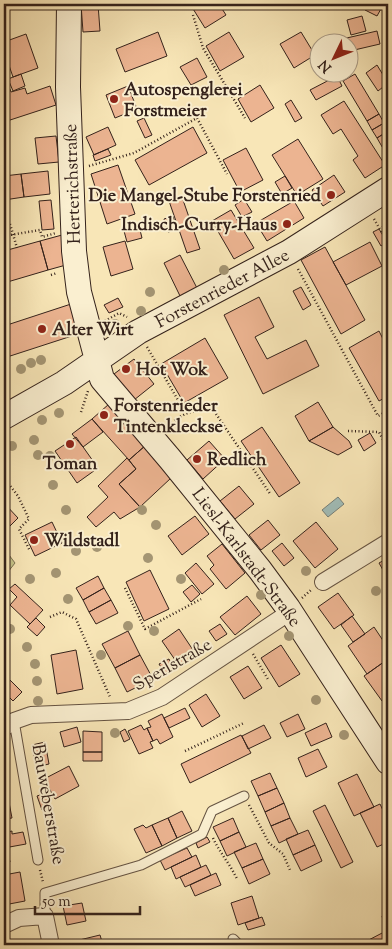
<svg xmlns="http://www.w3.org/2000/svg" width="392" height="949" font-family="'Sorts Mill Goudy',serif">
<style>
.green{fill:#c4c389;stroke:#7c7252}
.water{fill:#a1bdb8;stroke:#757f79}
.building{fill:#ecb491;stroke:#34221b}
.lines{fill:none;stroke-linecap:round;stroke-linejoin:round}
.service-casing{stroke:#655342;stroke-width:11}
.minor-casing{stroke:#655342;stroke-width:18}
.secondary-casing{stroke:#34221b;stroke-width:26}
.path{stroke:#34221b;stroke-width:2.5;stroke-dasharray:1 2.5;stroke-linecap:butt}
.service{stroke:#faefd0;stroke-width:9}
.minor{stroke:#faefd0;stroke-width:16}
.secondary{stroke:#faefd0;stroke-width:24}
.tree{fill:#a49573}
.poi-dot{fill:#8f2418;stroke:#faefd0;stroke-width:2}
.labels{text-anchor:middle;stroke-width:4;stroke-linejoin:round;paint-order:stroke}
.poi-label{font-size:18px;font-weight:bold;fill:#34221b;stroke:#faefd0;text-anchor:start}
.street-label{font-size:18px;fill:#34221b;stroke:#faefd0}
</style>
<rect width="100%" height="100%" fill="#f8e6b7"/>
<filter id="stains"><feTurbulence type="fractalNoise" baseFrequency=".004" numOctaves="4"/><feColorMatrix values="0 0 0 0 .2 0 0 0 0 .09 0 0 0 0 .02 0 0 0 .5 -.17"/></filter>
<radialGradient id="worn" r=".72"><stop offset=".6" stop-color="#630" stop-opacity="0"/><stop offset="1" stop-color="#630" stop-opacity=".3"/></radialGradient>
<!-- green -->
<path class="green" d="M9 555 15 563 4 577V562Z"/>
<!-- water -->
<path class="water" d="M338 497 344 504 328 517 322 510Z"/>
<!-- building -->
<path class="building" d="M81 4H98L100 31 83 32Z
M190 4H219L226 15 205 28Z
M368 4 382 7 377 16 365 10Z
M362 16 366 31 351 35 347 20Z
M377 31 380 44 350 51V42H338V40Z
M158 32 167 56 125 72 116 49Z
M229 32 244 57 220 71 206 46Z
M301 32 315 55 294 68 280 44Z
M26 34 38 68 13 77 4 51V42Z
M197 58 207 77 191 85 180 67Z
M377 65 388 83 378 91 366 73Z
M21 74 25 86 13 91 8 79Z
M355 74 379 114 367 121 343 81Z
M337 76 342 86 316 100 310 90Z
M260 85 274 108 251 122 238 99Z
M50 86 56 105 4 122V91L10 89 11 92 25 88 27 94Z
M128 86 137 109 115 118 106 95Z
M291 100 302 118 295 122 285 104Z
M344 101 385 165 365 178 353 160 358 156 341 129 333 134 321 115Z
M379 114 384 123 372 130 367 121Z
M144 118 152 135 145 138 137 121Z
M384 123 388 131 377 138 372 130Z
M108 127 116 145 94 155 86 137Z
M193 127 207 153 149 185 135 160Z
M388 131V157L377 138Z
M56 136 59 162 38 164 35 138Z
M298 139 323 179 297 195 272 155Z
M246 148 263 180 240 192 223 160Z
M108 149 111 155 95 161 93 155Z
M118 165 135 214 107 224 91 174Z
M48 171 50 194 24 197 21 174Z
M21 174 24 197 4 200V176Z
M334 175 345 192 323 206 312 190Z
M285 176 292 188 282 194 275 182Z
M182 197 200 249 187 253 169 201Z
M244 199 252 212 242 217 235 205Z
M51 200 54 229 42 230 39 201Z
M294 201 304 218 267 241 256 223Z
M231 210 254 248 234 259 212 221Z
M173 216 177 230 168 232 164 219Z
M388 222V236L382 226Z
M139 226 142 238 127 242 124 231Z
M379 229 387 242 381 246 373 232Z
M62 235 66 265 48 270 40 241Z
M40 241 48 270 4 283V251Z
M125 241 133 269 111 276 103 247Z
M370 242 382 266 346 285 333 262Z
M325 247 365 320 341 334 301 260Z
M180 255 198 290 181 298 164 263Z
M301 287 311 305 303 310 293 291Z
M259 297 274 327 255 337 267 359 306 340 319 366 263 394 224 315Z
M118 298 123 307 109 313 104 305Z
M71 304 81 333 4 358V326Z
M379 331 388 349V396L379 401 349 348Z
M205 338 228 378 184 403 161 364Z
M134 359 154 384 134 400 114 374Z
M318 402 333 427 309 441 295 416Z
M109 404 146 445 129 460 92 419Z
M92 419 103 432 83 447 72 434Z
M262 427 300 483 279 497 241 441Z
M333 427 349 441 352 447 338 455 309 441Z
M370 433 376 443 364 451 358 440Z
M76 437 98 468 77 483 55 451Z
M209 441 225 459 203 479 187 460Z
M146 445 171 478 140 507 119 484 136 469 129 460Z
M127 458 136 469 119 484 140 507 120 519 114 512 96 527 87 517 108 497 98 486Z
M239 486 254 504 235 519 220 501Z
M4 503 18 518 4 532Z
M195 516 209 534 182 555 168 536Z
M268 520 280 535 261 550 249 535Z
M52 522 62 543 35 556 25 535Z
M316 522 338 549 315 568 293 541Z
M282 543 294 558 284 566 272 551Z
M222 544 245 573 226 589 210 569 214 565 207 556Z
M388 558V579L379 563Z
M196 563 214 584 202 594 185 573Z
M150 570 169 609 144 621 126 582Z
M98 576 104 588 83 600 76 588Z
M15 584 43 610 30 624 10 605 17 597 9 589Z
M192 585 200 594 191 602 183 592Z
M104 588 111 600 89 612 83 600Z
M338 593 354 615 334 629 318 607Z
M247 596 261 614 235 635 220 617Z
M111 600 118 613 96 624 89 612Z
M352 616 365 634 353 642 341 625Z
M36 618 45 627 37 636 27 627Z
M220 624 227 634 216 641 209 631Z
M374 627 388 648V659L367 674 348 646Z
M179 629 197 656 180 667 162 641Z
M128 631 140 655 115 668 102 644Z
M281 645 300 674 279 687 261 658Z
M76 650 83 689 57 694 51 655Z
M140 655 153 679 127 692 115 668Z
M169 659 174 669 165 674 159 664Z
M388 659V697L382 701 364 676Z
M248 666 262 688 244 699 230 677Z
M5 675 22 692 13 701 4 692Z
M206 694 220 716 202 727 189 705Z
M185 708 190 718 169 728 164 718Z
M162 714 173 737 160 744 157 739 153 741 147 728 151 727 148 721Z
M298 714 305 729 287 737 280 723Z
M326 723 332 737 311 746 305 733Z
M141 725 144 730 147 728 153 741 150 742 153 748 139 754 128 731Z
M264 725 271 738 248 749 242 736Z
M77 727 81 742 64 747 60 732Z
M125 729 130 739 124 742 120 732Z
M83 731 102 732V752H83Z
M241 735 251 753 190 783 181 764Z
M45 742 49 764 36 767 32 745Z
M318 749 327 767 306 777 298 758Z
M83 752H102V761H83Z
M69 766 79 786 55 799 44 779Z
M270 773 277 788 258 796 251 781Z
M357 774 374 807 354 816 338 783Z
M4 785 7 792 12 818 4 819Z
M277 788 284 803 265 812 258 796Z
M46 793 50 807 42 810 37 796Z
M284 803 290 818 271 826 265 812Z
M380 804 388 821V842L377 847 360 813Z
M325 805 353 862 341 868 313 811Z
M182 811 192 831 177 838 168 818Z
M168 818 177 838 162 846 152 825Z
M233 818 239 832 220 841 213 827Z
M290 818 298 834 279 843 271 826Z
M143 825 146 828 152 825 162 846 146 853 134 829Z
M308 830 315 845 293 855 286 839Z
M12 831V834L23 832 26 844 4 848V833Z
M239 832 246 847 227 856 220 841Z
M207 837 210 842 198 848 196 843Z
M256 843 263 859 242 868 234 852Z
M315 845 322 861 301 871 293 855Z
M4 848H7L10 862 4 863Z
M187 848 192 857 165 870 160 860Z
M196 855 201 867 176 879 171 867Z
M263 859 270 874 249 884 242 868Z
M206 865 211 875 185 887 180 877Z
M388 865V886L383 866Z
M20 872 25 901 4 905V875Z
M216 873 221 885 195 896 190 885Z
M252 896 259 918 238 925 231 903Z
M82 903 86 921 67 925 63 906Z
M388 914V945H359L386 931 382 916Z
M262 917 265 925 248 930 245 923Z
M100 935 103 945H68L67 943Z
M301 940 307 945H296Z"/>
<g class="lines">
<defs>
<path id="service" d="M14 721 38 860
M45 916V893L141 865 202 834 212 811 244 796
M233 939 239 945"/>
<path id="minor" d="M323 582 388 542
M4 728 14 721 31 715 128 711 162 697 290 612
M4 925 19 918 45 916 51 945"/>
<path id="secondary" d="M69 4 68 87 74 251 79 292 102 379 170 459 260 570 288 608 388 762
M4 417 64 383 138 332 289 252 388 189"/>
</defs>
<!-- service casing -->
<use href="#service" class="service-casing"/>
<!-- minor casing -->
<use href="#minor" class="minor-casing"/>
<!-- secondary casing -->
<use href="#secondary" class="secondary-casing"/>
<!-- path -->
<path class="path" d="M193 15 203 48 245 118
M89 166 134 153 197 118 227 174
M374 219 388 243
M10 224 17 248
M4 236 40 230 42 237 56 233
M388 246V250
M298 269 378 416 388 411
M51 275 57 273
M105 321 119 313 127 317
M147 347 185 412
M81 412 88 391
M166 427C184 413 190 409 214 411L271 495
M348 431 379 432 388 449
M4 478 18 496 29 519 19 529 30 551
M4 544V548
M125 588 145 629 201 599
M302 598 311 590
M50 617 62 612 76 619 110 697
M253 654 269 681
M185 751 244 723
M249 805 269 843 283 854 290 870
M213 838C220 853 230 864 237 879
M40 870 43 882"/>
<!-- service -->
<use href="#service" class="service"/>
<!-- minor -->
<use href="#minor" class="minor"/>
<!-- secondary -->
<use href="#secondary" class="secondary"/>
</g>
<!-- trees -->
<g class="tree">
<circle cx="224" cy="270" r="5"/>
<circle cx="150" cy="292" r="5"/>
<circle cx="141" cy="311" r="5"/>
<circle cx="115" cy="324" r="5"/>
<circle cx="41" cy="360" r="5"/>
<circle cx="31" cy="363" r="5"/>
<circle cx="21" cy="369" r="5"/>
<circle cx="59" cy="413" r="5"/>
<circle cx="42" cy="420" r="5"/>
<circle cx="34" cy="440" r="5"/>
<circle cx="12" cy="446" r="5"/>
<circle cx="38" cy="455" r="5"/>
<circle cx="50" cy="456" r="5"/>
<circle cx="53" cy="485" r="5"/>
<circle cx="66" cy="510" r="5"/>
<circle cx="142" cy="510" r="5"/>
<circle cx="156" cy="525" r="5"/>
<circle cx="97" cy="547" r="5"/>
<circle cx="76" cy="551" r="5"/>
<circle cx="148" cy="558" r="5"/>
<circle cx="306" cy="571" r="5"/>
<circle cx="56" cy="573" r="5"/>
<circle cx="30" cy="579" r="5"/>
<circle cx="181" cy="579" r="5"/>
<circle cx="376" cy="591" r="5"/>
<circle cx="261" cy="595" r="5"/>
<circle cx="68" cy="599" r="5"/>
<circle cx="128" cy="626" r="5"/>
<circle cx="10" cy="629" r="5"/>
<circle cx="154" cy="631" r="5"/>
<circle cx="289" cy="636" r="5"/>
<circle cx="27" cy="647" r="5"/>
<circle cx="101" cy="655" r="5"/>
<circle cx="35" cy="664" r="5"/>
<circle cx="37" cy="681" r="5"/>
<circle cx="316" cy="700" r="5"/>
<circle cx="38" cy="701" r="5"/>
<circle cx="115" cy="733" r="5"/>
<circle cx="344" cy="735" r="5"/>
</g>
<!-- markers -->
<g class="poi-dot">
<circle cx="114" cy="99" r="5"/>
<circle cx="331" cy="195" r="5"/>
<circle cx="287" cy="224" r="5"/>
<circle cx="42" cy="329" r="5"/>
<circle cx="126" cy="369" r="5"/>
<circle cx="104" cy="415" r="5"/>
<circle cx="70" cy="444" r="5"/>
<circle cx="197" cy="459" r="5"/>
<circle cx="34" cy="540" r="5"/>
</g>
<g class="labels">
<!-- poi labels -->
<g class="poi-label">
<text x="124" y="95">Autospenglerei<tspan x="124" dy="21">Forstmeier</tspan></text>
<text x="321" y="201" text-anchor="end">Die Mangel-Stube Forstenried</text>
<text x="277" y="230" text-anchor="end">Indisch-Curry-Haus</text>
<text x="52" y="335">Alter Wirt</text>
<text x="136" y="375">Hot Wok</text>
<text x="114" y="411">Forstenrieder<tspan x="114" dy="21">Tintenkleckse</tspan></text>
<text x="207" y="465">Redlich</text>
<text x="70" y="469" text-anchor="middle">Toman</text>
<text x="44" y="546">Wildstadl</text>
</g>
<!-- street labels -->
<g class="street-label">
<text transform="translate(72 184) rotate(-92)" y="6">Herterichstraße</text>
<text transform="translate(222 288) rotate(-28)" y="6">Forstenrieder Allee</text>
<text transform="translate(247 557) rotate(53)" y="6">Liesl-Karlstadt-Straße</text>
<text transform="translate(172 664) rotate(-30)" y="6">Sperlstraße</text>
<text transform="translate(49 804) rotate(80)" y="6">Bauweberstraße</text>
</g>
</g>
<!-- margin -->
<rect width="392" height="949" fill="none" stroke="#f8e6b7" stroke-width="20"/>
<rect x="5" y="5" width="382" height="939" fill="none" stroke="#34221b" stroke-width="2.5"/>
<rect x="10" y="10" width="372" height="929" fill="none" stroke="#34221b"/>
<!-- north arrow -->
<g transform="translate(334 58) rotate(227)"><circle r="24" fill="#faefd0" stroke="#ab9d88"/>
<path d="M0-4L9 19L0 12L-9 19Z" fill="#8f2418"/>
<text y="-8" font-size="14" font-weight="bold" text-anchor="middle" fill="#34221b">N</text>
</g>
<!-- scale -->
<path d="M35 906v8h105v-8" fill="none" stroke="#34221b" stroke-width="2.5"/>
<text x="42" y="906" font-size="15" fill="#34221b" stroke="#faefd0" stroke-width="4" paint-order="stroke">50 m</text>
<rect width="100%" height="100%" filter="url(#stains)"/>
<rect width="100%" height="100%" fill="url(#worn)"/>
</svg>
